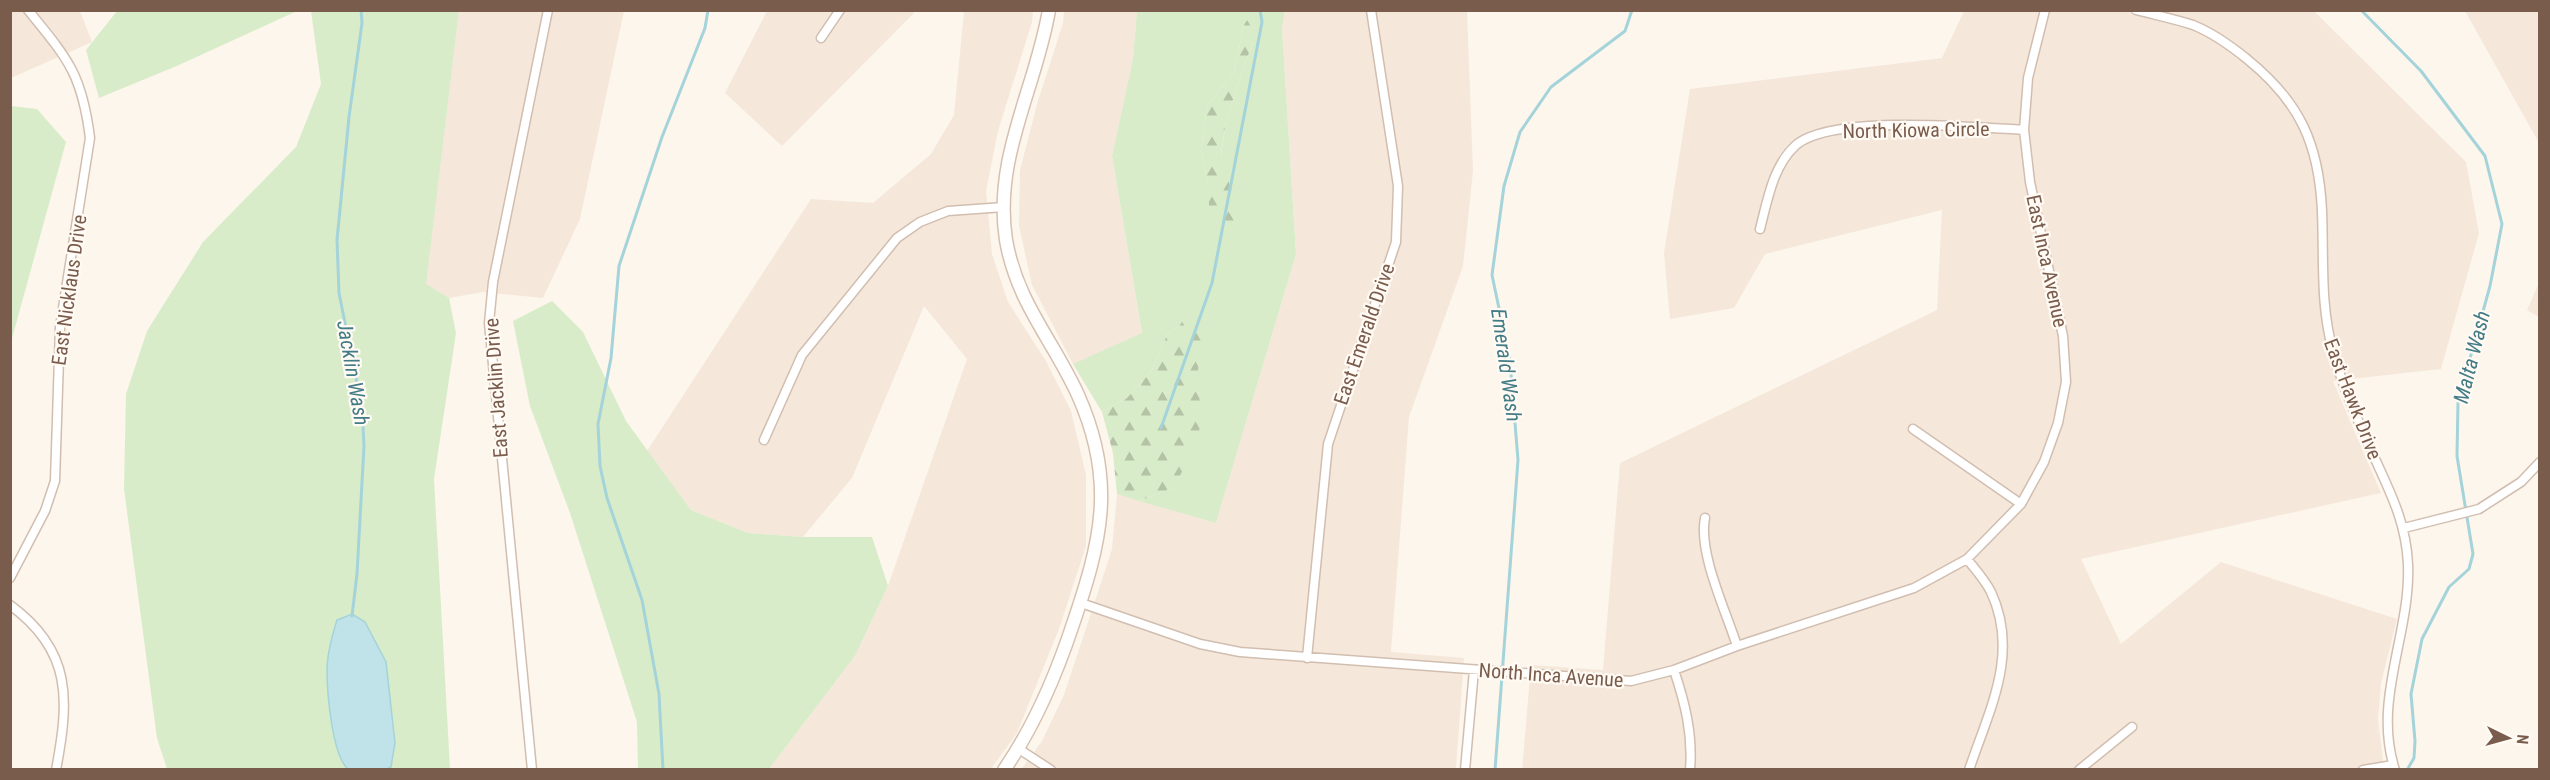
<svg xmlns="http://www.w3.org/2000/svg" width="2550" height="780" font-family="'Roboto Condensed',sans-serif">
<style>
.residential{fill:#f5e8da}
.grass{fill:#d8ecc9;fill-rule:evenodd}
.forest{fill:url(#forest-firs)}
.water{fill:#bfe3e8;stroke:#a5d3da;stroke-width:1.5}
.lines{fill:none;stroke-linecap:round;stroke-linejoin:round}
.stream{stroke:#a5d3da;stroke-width:3}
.street-casing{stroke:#d1beb0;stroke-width:11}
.secondary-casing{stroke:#d6c0b0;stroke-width:15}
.street{stroke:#fff;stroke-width:8}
.secondary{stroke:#fff;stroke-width:12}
.labels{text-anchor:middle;stroke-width:4.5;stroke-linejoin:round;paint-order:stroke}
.street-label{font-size:20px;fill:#7a5c4d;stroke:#fffaf3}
.water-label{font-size:21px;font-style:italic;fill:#437c86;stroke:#fffaf3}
</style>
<defs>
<pattern id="forest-firs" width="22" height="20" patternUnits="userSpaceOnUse" patternTransform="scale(1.5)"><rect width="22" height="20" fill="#d8ecc9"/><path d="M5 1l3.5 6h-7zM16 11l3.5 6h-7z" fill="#b4c2a5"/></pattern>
</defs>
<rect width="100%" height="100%" fill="#fdf6ec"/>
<!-- residential -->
<path class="residential" d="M10 11H80L92 42 11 78Z
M459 11H624L580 219 543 298 483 292 449 298 425 285Z
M767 11H916L782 146 725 93Z
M964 11H1033L1032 22 998 131 986 191 992 254 1008 302 1046 361 1071 411 1086 475V546L1059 629 1017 733 991 769H769L855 656 888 586 967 359 924 306 852 478 803 537 748 533 691 510 647 451 811 199 873 203 931 154 954 115Z
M1064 11H1137L1133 59 1112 156 1142 334 1073 364 1032 285 1019 226 1020 170 1037 104 1063 23Z
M1285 11H1467L1473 171 1463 266 1409 417 1391 652 1464 658 1456 769 1021 770 1042 741 1064 695 1112 549 1117 494 1216 523 1296 254 1282 28Z
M1964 11H2314L2466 162 2479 233 2441 369 2333 381 2381 493 2081 559 2121 644 2221 562 2397 619 2381 683 2378 719 2384 769 1522 770 1531 665 1603 670 1620 463 1937 310 1942 210 1765 254 1734 308 1670 319 1664 253 1690 89 1942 58Z
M2465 11H2539V143Z
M2539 283V317L2527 310Z"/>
<!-- grass -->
<path class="grass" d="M117 11V10L297 11 179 65 99 98 86 50Z
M311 11H459L426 284 449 298 456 333 434 479 450 769H167L157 738 124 489 126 394 147 331 203 242 296 147 321 84Z
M1137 11H1285L1282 28 1296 254 1216 523 1139 501 1173 488 1198 371 1203 322 1188 312 1180 325 1167 335 1151 372 1127 398 1102 412 1073 364 1142 333 1112 156 1133 59ZM1244 25 1253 41 1226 120 1221 156 1208 185 1201 150 1207 106 1234 72Z
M11 106 37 109 66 142 11 342Z
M552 301 583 332 626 421 691 510 748 533 803 537H872L888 586 855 656 769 769H638L637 722 570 513 530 406 513 321Z"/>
<!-- forest -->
<path class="forest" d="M1249 17 1254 23 1253 41 1226 120 1221 155 1237 209 1230 243 1210 223 1208 185 1201 150 1207 106 1234 72 1244 25Z
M1188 311 1204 322 1198 371 1201 424 1193 452 1173 488 1139 501 1117 494 1113 453 1102 412 1127 398 1151 372 1167 335 1180 325Z"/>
<!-- water -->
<path class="water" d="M352 614 365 622 386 662 395 743 391 767 387 769H348C332 756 327 691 327 670 327 653 332 636 337 620Z"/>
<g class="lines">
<!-- stream -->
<path class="stream" d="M2361 10 2421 71 2485 156 2502 224 2490 286 2458 402 2457 456 2473 554 2469 569 2449 587 2422 639 2411 694 2415 741 2414 758 2407 770
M1161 428 1212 283 1262 22 1260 10
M352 616 357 574 364 446 362 408 339 293 337 240 349 117 362 23 361 10
M663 770 659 694 642 600 607 498 600 466 598 424 611 358 619 266 662 137 705 28 708 10
M1495 770 1518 460 1510 361 1492 275 1504 186 1520 132 1551 87 1625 31 1632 10"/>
<defs>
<path id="street" d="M2136 10C2155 15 2175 19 2193 25 2213 33 2231 46 2247 59 2300 102 2319 144 2322 211 2324 259 2320 305 2333 351 2343 389 2360 425 2376 461 2392 496 2406 524 2408 564 2411 634 2372 700 2395 770
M821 38 840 10
M1760 229C1767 202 1773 166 1795 146 1829 114 1976 127 2024 130
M1913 429 2021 504
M764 440 802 355 897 238 920 222 948 211 1004 207
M1705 518C1698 553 1726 611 1737 646
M2404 528 2479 509 2521 482 2540 462
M1967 559C1975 569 1985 580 1991 592 2020 654 1989 710 1969 770
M10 578 45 511 55 481 60 327 90 138C82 74 68 59 28 10
M1081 603 1200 644 1240 652 1631 681 1674 670 1737 646 1914 588 1967 559 2021 504 2044 462 2058 423 2066 382 2063 336 2030 182 2024 130 2028 78 2045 10
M10 605C73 651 69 701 56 770
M1307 658 1328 444 1396 242 1398 186 1371 10
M1674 670C1685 703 1693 734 1690 770
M1019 749 1051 770
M532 770 489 323 493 282 548 10
M1465 770 1474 670
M2079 770 2132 727
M2363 770 2393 765"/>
<path id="secondary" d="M1004 770C1035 725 1055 678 1072 627 1101 542 1117 482 1078 395 1053 340 1017 303 1006 240 993 158 1036 88 1049 10"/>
</defs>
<!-- street casing -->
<use href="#street" class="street-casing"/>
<!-- secondary casing -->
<use href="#secondary" class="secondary-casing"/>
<!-- street -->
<use href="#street" class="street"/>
<!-- secondary -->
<use href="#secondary" class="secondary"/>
</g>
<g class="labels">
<!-- street labels -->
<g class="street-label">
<text transform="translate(1916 130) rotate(-1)" y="7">North Kiowa Circle</text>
<text transform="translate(2047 261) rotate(78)" y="7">East Inca Avenue</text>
<text transform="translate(69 290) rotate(-82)" y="7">East Nicklaus Drive</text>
<text transform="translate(1364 334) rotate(-71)" y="7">East Emerald Drive</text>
<text transform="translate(496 388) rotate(-94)" y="7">East Jacklin Drive</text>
<text transform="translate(2353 399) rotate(69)" y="7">East Hawk Drive</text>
<text transform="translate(1551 675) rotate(4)" y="7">North Inca Avenue</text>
</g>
<!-- water labels -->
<g class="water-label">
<text transform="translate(2472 357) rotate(-76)" y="7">Malta Wash</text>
<text transform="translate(1506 365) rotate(82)" y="7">Emerald Wash</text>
<text transform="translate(353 373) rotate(80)" y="7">Jacklin Wash</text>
</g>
</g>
<!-- border -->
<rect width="2550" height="780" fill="none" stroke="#7a5c4d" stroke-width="24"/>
<!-- north arrow -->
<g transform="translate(2508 738) rotate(95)" stroke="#fffaf3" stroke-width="4.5" paint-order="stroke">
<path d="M0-4.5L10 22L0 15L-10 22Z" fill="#7a5c4d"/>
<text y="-9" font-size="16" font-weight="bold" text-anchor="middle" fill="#7a5c4d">N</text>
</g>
</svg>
